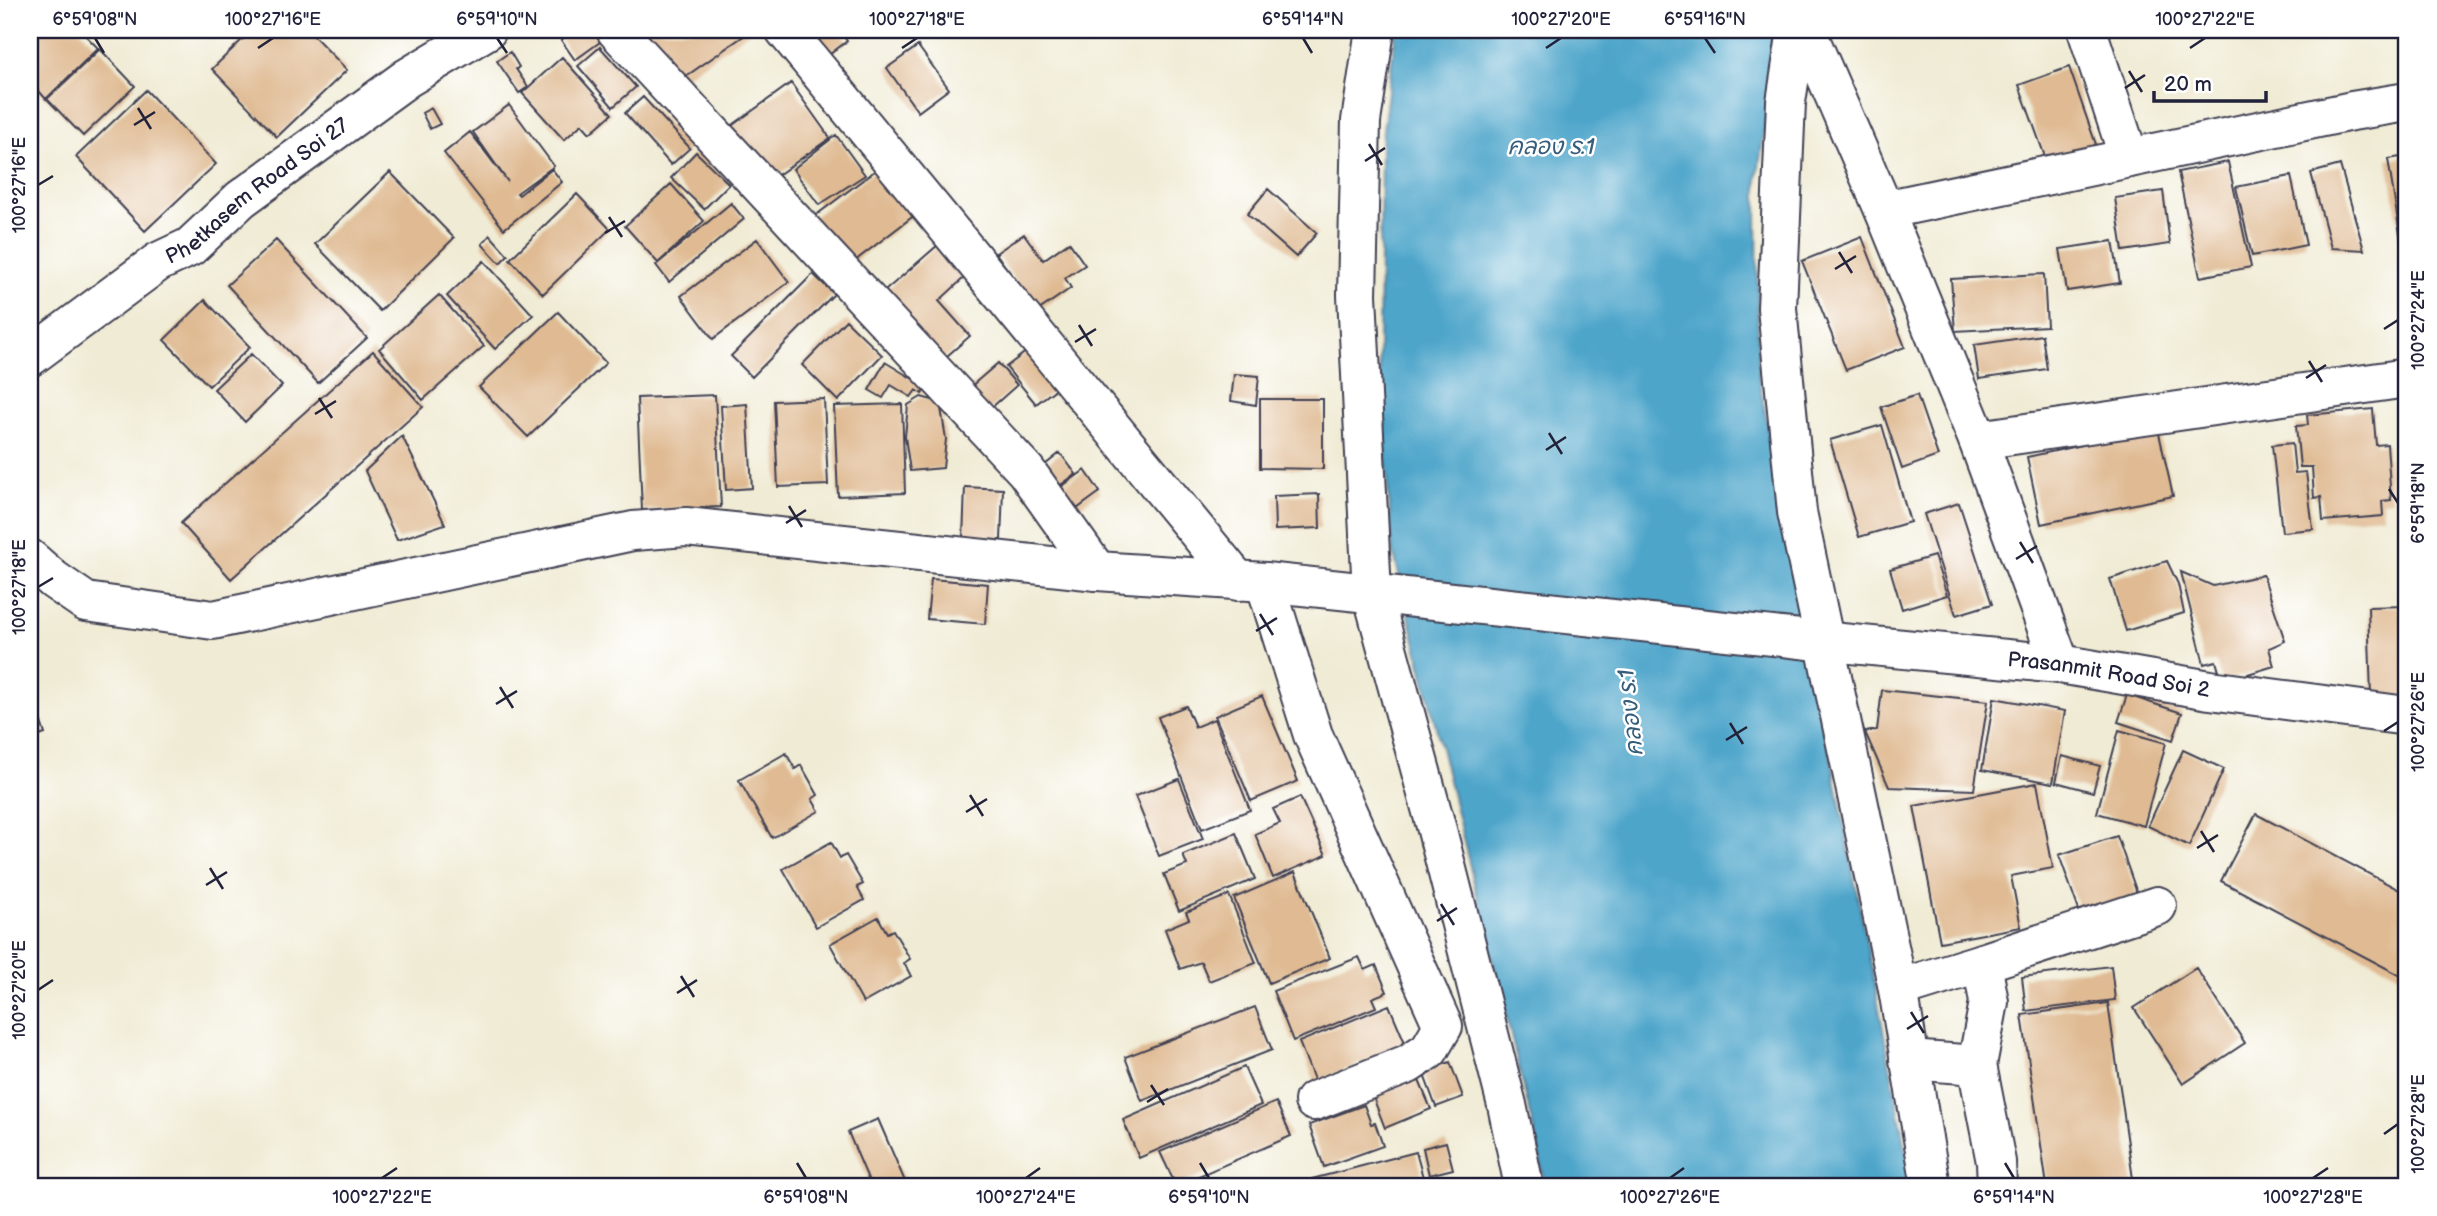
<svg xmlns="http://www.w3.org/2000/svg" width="2437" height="1216" font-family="'Balsamiq Sans','Playpen Sans Thai',sans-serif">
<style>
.water{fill:#4da5ca;stroke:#386482;stroke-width:2}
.building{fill:#dfba92}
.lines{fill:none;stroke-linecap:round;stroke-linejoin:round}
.minor-casing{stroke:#414052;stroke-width:42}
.minor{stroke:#fff;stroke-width:38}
.ticks{fill:none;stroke:#22223b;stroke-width:2.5}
.labels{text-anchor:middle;stroke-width:5;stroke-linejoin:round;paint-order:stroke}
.street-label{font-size:21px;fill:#22223b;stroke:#fff}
.water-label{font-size:23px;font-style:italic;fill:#355d7b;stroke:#fff}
.neatline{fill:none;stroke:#22223b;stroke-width:2.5}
.ticks-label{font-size:18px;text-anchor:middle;fill:#22223b}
</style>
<rect width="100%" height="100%" fill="#fff"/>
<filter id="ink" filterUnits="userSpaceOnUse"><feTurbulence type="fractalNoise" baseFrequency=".0143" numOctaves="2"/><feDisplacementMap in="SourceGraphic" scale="14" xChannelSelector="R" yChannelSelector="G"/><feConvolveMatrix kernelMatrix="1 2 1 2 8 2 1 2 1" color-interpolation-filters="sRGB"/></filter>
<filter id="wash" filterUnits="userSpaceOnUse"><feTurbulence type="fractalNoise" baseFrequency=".00686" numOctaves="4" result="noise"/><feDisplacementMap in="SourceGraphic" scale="28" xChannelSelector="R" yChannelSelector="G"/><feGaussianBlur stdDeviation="1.57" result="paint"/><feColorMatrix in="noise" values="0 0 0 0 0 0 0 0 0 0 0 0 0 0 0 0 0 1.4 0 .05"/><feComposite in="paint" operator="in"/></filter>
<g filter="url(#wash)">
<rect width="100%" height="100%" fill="#f0ebd4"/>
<!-- water -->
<path class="water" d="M1396 30H1779L1757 180 1758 375 1913 1186H1544L1539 1151 1392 546 1379 358 1381 146Z"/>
<g id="blocks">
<!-- building -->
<path class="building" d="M30 30H80L98 48 46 99 30 81Z
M252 30H308L347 70 277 137 212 69Z
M577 30H592L600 42 575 60 561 40Z
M634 30H752L672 86Z
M797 30H839L847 41 821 61Z
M918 46 949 89 918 112 887 68Z
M600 47 636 87 613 107 578 66Z
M100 49 135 86 83 136 47 99Z
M510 52 519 67 516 69 528 87 519 93 497 61Z
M562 57 612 114 590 133 582 124 564 140 522 93Z
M2069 67 2101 159 2052 176 2019 85Z
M791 83 830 138 768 182 730 127Z
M146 90 216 164 145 231 76 157Z
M643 97 690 148 671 165 625 113Z
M509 105 554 166 517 193 519 195 552 169 562 182 504 229 444 153 470 132 508 182 473 132Z
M431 108 440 124 430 129 422 113Z
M836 135 865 175 819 205 793 169Z
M696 152 729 184 704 209 671 178Z
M2407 156V246L2402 247 2388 159Z
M2228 162 2251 267 2200 277 2178 172Z
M2340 165 2364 250 2331 248 2311 173Z
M880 167 916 214 847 267 811 219Z
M390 172 454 238 380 311 315 244Z
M2291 176 2306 245 2252 256 2236 187Z
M671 184 704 221 658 263 625 226Z
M1268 189 1317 233 1296 257 1247 214Z
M2163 191 2170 244 2123 251 2115 198Z
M577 194 610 229 543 294 510 259Z
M731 203 744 219 669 282 656 265Z
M1024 234 1043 260 1069 242 1085 265 1065 278 1071 288 1036 312 996 253Z
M490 235 508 255 500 263 482 244Z
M1862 237 1905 347 1846 370 1802 261Z
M757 239 789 282 713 339 681 296Z
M276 240 367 338 318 383 227 285Z
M2113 241 2120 283 2067 291 2060 249Z
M938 245 966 276 939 301 970 336 939 363 879 296Z
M484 261 533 315 495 349 447 296Z
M813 274 834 294 752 377 731 356Z
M2044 274 2047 326 1955 331 1951 279Z
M439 295 484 346 423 400 379 349Z
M205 300 250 347 209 386 164 340Z
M558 312 606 363 528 437 479 387Z
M846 320 882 355 838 401 802 365Z
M2042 335 2047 369 1979 379 1974 345Z
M373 351 423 407 231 579 181 523Z
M1027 351 1057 388 1036 404 1006 367Z
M251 354 282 386 245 422 214 389Z
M885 362 926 387 922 394 916 390 911 397 891 385 883 398 869 390Z
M998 363 1017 385 982 416 962 394Z
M1234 374 1259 376 1256 405 1231 401Z
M715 395 721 507 642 510 637 398Z
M1917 395 1938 456 1902 469 1881 407Z
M921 397 940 402 946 439 943 468 910 471 905 437 908 405Z
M824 399 828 485 778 487 774 401Z
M1260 399H1323V469L1260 468Z
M747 404 752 488 726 490 721 406Z
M902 404 905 493 838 496 834 406Z
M2373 409 2376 445 2387 444 2391 500 2382 501 2383 516 2323 521 2321 497 2314 498 2312 467H2300L2296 426 2308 425 2307 415Z
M1882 425 1910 522 1859 537 1830 440Z
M2158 429 2173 496 2041 524 2027 457Z
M402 436 445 524 397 540 365 471Z
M2292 443 2295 473 2306 472 2313 529 2282 532 2272 445Z
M1060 453 1076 474 1055 489 1040 469Z
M1085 470 1100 492 1074 511 1058 489Z
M965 487 1003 489 1001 540 963 539Z
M1319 494 1320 528 1275 530 1274 496Z
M1959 503 1992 604 1956 615 1924 514Z
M1934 556 1947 595 1902 609 1890 569Z
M2167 561 2178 584 2184 613 2126 631 2110 579Z
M2181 572 2213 586 2263 575 2285 641 2269 648 2274 666 2222 682 2216 661 2204 664Z
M931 579 988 584 985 624 927 619Z
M2407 606V695L2371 696 2368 607Z
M30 689 45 734 30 739Z
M1882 690 1988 701 1974 790 1889 787 1865 732 1877 730Z
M2127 695 2182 713 2173 740 2118 722Z
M1262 696 1298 781 1251 801 1215 716Z
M1994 698 2065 711 2053 783 1982 770Z
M1186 706 1195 727 1214 719 1250 810 1202 829 1158 717Z
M2119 730 2166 743 2144 826 2097 813Z
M2183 750 2224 769 2189 846 2148 826Z
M786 753 795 769 801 765 818 795 812 799 819 811 772 838 739 780Z
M2062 756 2100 766 2093 792 2056 782Z
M1179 779 1203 839 1159 856 1135 796Z
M2037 783 2053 868 2011 876 2021 927 1940 942 1914 806Z
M1300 797 1326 855 1273 878 1255 834 1280 823 1273 809Z
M2256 814 2407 894V979L2221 881Z
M1236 833 1255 879 1179 911 1164 874 1187 865 1183 855Z
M2117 836 2138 896 2081 916 2059 855Z
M831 842 840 858 846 855 863 884 857 887 864 900 816 927 783 869Z
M1295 872 1330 958 1269 983 1234 898Z
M1229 895 1256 963 1209 981 1201 962 1180 969 1165 929 1189 919 1186 912Z
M878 917 887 933 893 930 910 959 904 963 911 976 863 1003 830 944Z
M1359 957 1365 970 1376 965 1387 992 1372 998 1376 1007 1293 1041 1273 991Z
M2111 966 2115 1000 2026 1011 2022 977Z
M2196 968 2245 1043 2183 1084 2134 1008Z
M2108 1003 2134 1186H2047L2022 1015Z
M1389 1005 1406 1045 1315 1082 1299 1042Z
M1255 1007 1272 1050 1142 1101 1125 1057Z
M1450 1062 1463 1097 1436 1107 1423 1072Z
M1244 1067 1261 1105 1139 1158 1123 1120Z
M1418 1078 1431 1109 1385 1128 1373 1097Z
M1276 1102 1291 1136 1176 1186 1160 1152Z
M1364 1105 1371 1124 1375 1123 1383 1146 1324 1167 1309 1125Z
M878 1119 907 1186H871L848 1132Z
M1446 1142 1453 1169 1429 1175 1423 1148Z
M1416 1152 1424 1181 1403 1186H1314L1312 1179Z"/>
</g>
</g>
<g filter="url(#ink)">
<use href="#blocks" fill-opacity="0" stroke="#414052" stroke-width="2"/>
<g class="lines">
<defs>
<g id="minor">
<path d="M616 30 1026 471 1097 571"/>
<path d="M785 30 1238 581"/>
<path d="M1375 30 1361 121 1357 295 1372 593 1437 830 1507 1105 1524 1186"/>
<path d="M1797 30 1786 102 1777 308 1797 512 1898 989 1931 1186"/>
<path d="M1806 30 1884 210 1978 440 2060 664"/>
<path d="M2087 30 2129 158"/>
<path d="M1884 210 2352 111 2407 102"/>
<path id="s1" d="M30 357 158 262 190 247 241 199 407 78 487 30"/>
<path d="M1978 440 2407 378"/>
<path id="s2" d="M30 559 54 580 86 602 213 620 633 531 686 527 1097 571 1265 582 1810 640 2060 664 2210 690 2407 716"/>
<path d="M1265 582 1313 735 1443 1026 1429 1050 1408 1064 1314 1101"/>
<path d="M1898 989 1982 963"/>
<path d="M1909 1060 1977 1065 1996 1162 1997 1186"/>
<path d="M1977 1065 1989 1002 1982 963 2157 906"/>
</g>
</defs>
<!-- minor casing -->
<use href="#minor" class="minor-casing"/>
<!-- minor -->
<use href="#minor" class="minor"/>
</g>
</g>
<!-- ticks -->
<path class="ticks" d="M95 38 104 53M497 38 507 53M1303 38 1312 53M1705 38 1715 53M258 48 273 38M902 48 917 38M1546 48 1561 38M2190 48 2205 38M2129 71 2142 92M2125 88 2145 75M138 108 151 129M134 125 155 112M1369 144 1382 165M1365 161 1385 148M38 185 53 176M609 217 622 237M605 233 625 221M1839 252 1852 273M1835 269 1856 256M1079 325 1092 346M2384 329 2398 320M1075 342 1096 329M2309 361 2322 382M2306 378 2326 365M319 398 332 418M315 414 336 401M1549 433 1562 454M1546 450 1566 437M2389 489 2398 503M789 506 802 527M786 523 806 510M2020 542 2033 563M2016 559 2037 546M38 587 53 578M1260 614 1273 635M1256 631 1277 618M500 687 513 708M496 704 517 691M1730 723 1743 744M2384 731 2398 722M1726 740 1747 727M970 795 983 816M966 812 987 799M2201 831 2214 852M2197 848 2218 835M210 868 223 889M206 885 227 872M1441 904 1454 925M1437 921 1457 908M681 976 694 997M38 990 53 980M677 993 697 980M1911 1012 1924 1033M1907 1029 1928 1016M1151 1085 1164 1105M1147 1102 1168 1089M2384 1134 2398 1124M797 1163 806 1178M1200 1163 1209 1178M2005 1163 2014 1178M382 1178 397 1168M1026 1178 1040 1168M1670 1178 1684 1168M2313 1178 2328 1168"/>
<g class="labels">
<!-- street labels -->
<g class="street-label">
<text dy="7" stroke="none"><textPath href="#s1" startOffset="282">Phetkasem Road Soi 27</textPath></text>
<text dy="7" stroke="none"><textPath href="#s2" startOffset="2112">Prasanmit Road Soi 2</textPath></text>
</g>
<!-- water labels -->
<g class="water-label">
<text x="1551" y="154">คลอง ร.1</text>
<text transform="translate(1630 713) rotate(-96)" y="8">คลอง ร.1</text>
</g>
</g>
<!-- margin -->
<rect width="2437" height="1216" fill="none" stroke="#fff" stroke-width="77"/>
<!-- scale -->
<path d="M2154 91v10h112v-10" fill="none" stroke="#22223b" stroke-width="3.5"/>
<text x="2164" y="91" font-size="21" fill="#22223b" stroke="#ffffff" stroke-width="5" paint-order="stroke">20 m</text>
<rect x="38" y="38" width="2360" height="1140" class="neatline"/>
<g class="ticks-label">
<text x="95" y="25">6°59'08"N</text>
<text x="273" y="25">100°27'16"E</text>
<text x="497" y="25">6°59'10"N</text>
<text x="917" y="25">100°27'18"E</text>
<text x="1303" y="25">6°59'14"N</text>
<text x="1561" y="25">100°27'20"E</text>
<text x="1705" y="25">6°59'16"N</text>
<text x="2205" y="25">100°27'22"E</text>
<text transform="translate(19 185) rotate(-90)" y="6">100°27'16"E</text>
<text transform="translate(2418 320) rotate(-90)" y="6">100°27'24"E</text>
<text transform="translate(2418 503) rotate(-90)" y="6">6°59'18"N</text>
<text transform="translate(19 587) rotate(-90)" y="6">100°27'18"E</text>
<text transform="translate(2418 722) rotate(-90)" y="6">100°27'26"E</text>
<text transform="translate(19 990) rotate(-90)" y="6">100°27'20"E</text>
<text transform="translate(2418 1124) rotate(-90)" y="6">100°27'28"E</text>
<text x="382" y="1203">100°27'22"E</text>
<text x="806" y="1203">6°59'08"N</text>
<text x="1026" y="1203">100°27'24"E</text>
<text x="1209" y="1203">6°59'10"N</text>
<text x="1670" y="1203">100°27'26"E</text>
<text x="2014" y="1203">6°59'14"N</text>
<text x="2313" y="1203">100°27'28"E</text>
</g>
</svg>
